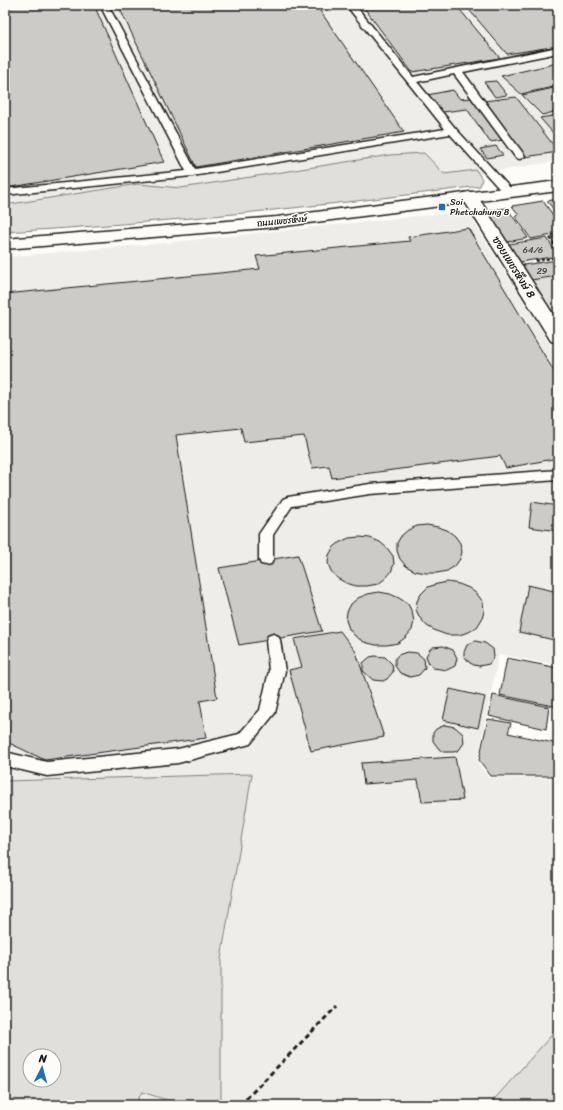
<svg xmlns="http://www.w3.org/2000/svg" width="563" height="1110" font-family="Sriracha,'Playpen Sans Thai',sans-serif">
<style>
.built{fill:#eeede9}
.green{fill:#e0dfdb;stroke:#7e7e7c;fill-rule:evenodd}
.building{fill:#cccbc8;stroke:#1c1c1c}
.lines{fill:none;stroke-linecap:round;stroke-linejoin:round}
.service-casing{stroke:#1c1c1c;stroke-width:3}
.minor-casing{stroke:#1c1c1c;stroke-width:3}
.secondary-casing{stroke:#1c1c1c;stroke-width:3}
.path-far1{stroke:#1c1c1c;stroke-width:2;stroke-dasharray:3 2;stroke-linecap:butt}
.path{stroke:#1c1c1c;stroke-width:3;stroke-dasharray:5 3.5;stroke-linecap:butt}
.service{fill:#fdfcf7;fill-rule:evenodd}
.minor{fill:#fdfcf7;fill-rule:evenodd}
.secondary{fill:#fdfcf7;fill-rule:evenodd}
.poi-dot{fill:#1f6fb2;stroke:#fdfcf7;stroke-width:1.5}
.labels{text-anchor:middle;stroke-width:3;stroke-linejoin:round;paint-order:stroke}
.far-poi-label{font-size:9px;fill:#1c1c1c;stroke:#fdfcf7;text-anchor:start}
.far-street-label{font-size:9px;fill:#1c1c1c;stroke:#fdfcf7}
.number-label{font-size:9px;fill:#484847}
.street-label{font-size:11px;fill:#1c1c1c;stroke:#fdfcf7}
</style>
<rect width="100%" height="100%" fill="#fdfcf7"/>
<filter id="ink" filterUnits="userSpaceOnUse"><feTurbulence type="fractalNoise" baseFrequency=".025" numOctaves="2"/><feDisplacementMap in="SourceGraphic" scale="8" xChannelSelector="R" yChannelSelector="G"/><feConvolveMatrix kernelMatrix="1 2 1 2 8 2 1 2 1" color-interpolation-filters="sRGB"/></filter>
<g filter="url(#ink)">
<!-- built -->
<path class="built" d="M5 5H558V166L552 162 461 177 5 224Z
M467 211 558 357V665L499 654 477 761 489 778H558V1028L489 1105H221V959L252 774 5 781V257L154 244Z
M141 1092 182 1105H135Z"/>
<!-- green -->
<path class="green" d="M424 153 444 174 476 170 482 179 480 186C322 206 164 223 5 232V205L138 184 181 188 390 155Z
M558 275V324L526 279Z
M252 774 221 959V1105H182L142 1092 135 1105H5V781ZM30 1056H54V1080H30Z
M558 1028V1105H489Z"/>
<!-- building -->
<path class="building" d="M5 5H94L164 162 5 188Z
M118 5H316L404 132 196 167Z
M362 5H456L500 58 412 72Z
M465 5H558V46L507 54Z
M558 63V86L521 94 501 76Z
M496 81 507 95 495 97 484 82Z
M558 87V111L542 115 522 95Z
M453 90 460 99 471 98 503 140 490 142 467 109 443 112 427 95Z
M516 97 558 151V152L525 157 484 101Z
M558 115V132L553 133 540 118Z
M496 146 503 155 487 158 480 149Z
M558 199V215L547 201Z
M543 201 558 222V234L531 239 515 216 519 215 512 206Z
M507 208 528 238 507 242 486 211Z
M468 228 558 378V458L506 468 500 456 332 478 329 466 312 468 304 436 244 442 241 428 176 435 217 698 200 701 206 738 45 760 9 743 8 726H5V294L260 269 256 256 410 241 408 237Z
M558 236V248L550 238Z
M547 238 558 256 520 262 509 244Z
M558 260V276L531 280 523 265Z
M532 502 558 506V531L529 527Z
M427 525 438 527 447 530 455 536 460 543 462 552 460 559 455 566 447 571 437 573H426L415 571 406 566 400 559 397 551V543L401 536 408 530 417 526Z
M360 537 370 538 380 542 387 548 393 556 394 564 391 572 386 578 378 584 367 586H356L346 583 337 578 331 571 328 563 329 555 333 548 340 542 349 538Z
M298 555 322 631 239 645 219 568Z
M448 582 459 584 469 588 477 594 483 602 484 611 482 619 477 627 469 632 459 635H447L436 631 427 626 420 618 416 610 417 601 421 594 428 587 437 584Z
M528 585 558 592V617L554 640 519 632Z
M379 592 390 594 399 598 408 604 412 612 414 621 412 630 406 637 398 643 387 645H376L364 642 355 636 349 629 346 620 347 612 351 604 358 598 368 594Z
M340 631 356 652 384 737 311 751 289 670 302 667 294 639Z
M475 641 485 643 493 649 494 657 489 664 479 666 474 665 470 663 464 656V652L467 645Z
M443 646 453 650 457 658 455 666 447 670 433 668 429 664 426 656 430 649 433 647Z
M407 652 417 653 424 659 425 668 419 675 410 677 400 673 395 666V659L398 655Z
M375 656 385 657 392 664 393 672 387 679 383 681 373 680 363 671V663L370 657Z
M507 658 558 668V707L500 695Z
M450 689 485 697 478 728 443 720Z
M493 695 549 707 546 729 489 716Z
M488 719 511 723 508 733 558 744V776H491L479 760Z
M445 725 455 727 463 734 464 743 459 750 454 752H443L439 749 433 741V733L436 729Z
M455 757 463 800 422 802 418 780 364 784 361 763Z"/>
<g class="lines">
<defs>
<path id="service" d="M100 5H108L195 169 445 129 346 5H355L413 77 558 47V53L463 72 525 156 520 159 516 158 454 74 417 82 456 129 512 190 513 192 512 194H504L450 134 192 176 5 195V189L186 171Z
M558 470V480L370 494 292 506 273 535V560L271 564 266 565 261 564 259 560V534L283 499 288 497 370 484Z
M273 634 278 636 280 640 285 671 275 713 250 744 178 763 47 776 5 766V752L47 762 178 749 239 734 260 710 269 671 266 640 268 636Z"/>
<path id="minor" d="M470 192 476 193 478 197 558 322V343L551 341 462 197 464 193Z"/>
<path id="secondary" d="M558 181V191L277 227 5 249V239L277 217Z"/>
</defs>
<!-- service casing -->
<use href="#service" class="service-casing"/>
<!-- minor casing -->
<use href="#minor" class="minor-casing"/>
<!-- secondary casing -->
<use href="#secondary" class="secondary-casing"/>
<!-- path-far1 -->
<path class="path-far1" d="M550 238 558 251
M536 261 558 257"/>
<!-- path -->
<path class="path" d="M240 1105 337 1006"/>
<!-- service -->
<use href="#service" class="service"/>
<!-- minor -->
<use href="#minor" class="minor"/>
<!-- secondary -->
<use href="#secondary" class="secondary"/>
</g>
</g>
<!-- markers -->
<rect class="poi-dot" x="438" y="203" width="8" height="8" rx="2"/>
<g class="labels">
<!-- far-poi labels -->
<g class="far-poi-label">
<text x="450" y="205">Soi<tspan x="450" dy="10">Phetchahung 8</tspan></text>
</g>
<!-- far-street labels -->
<g class="far-street-label">
<text transform="translate(282 221) rotate(-6)" y="3">ถนนเพชรหึงษ์</text>
</g>
<!-- number labels -->
<g class="number-label">
<text x="533" y="253">64/6</text>
<text x="542" y="274">29</text>
</g>
<!-- street labels -->
<g class="street-label">
<text transform="translate(514 267) rotate(58)" y="4">ซอยเพชรหึงษ์ 8</text>
</g>
</g>
<!-- margin -->
<rect width="563" height="1110" fill="none" stroke="#fdfcf7" stroke-width="20"/>
<rect x="10" y="10" width="543" height="1090" fill="none" stroke="#1c1c1c" stroke-width="1.5" filter="url(#ink)"/>
<!-- north arrow -->
<g transform="translate(42 1068) rotate(6)"><circle r="19" fill="#fdfcf7" stroke="#a3a29f"/>
<path d="M0-3L7 15L0 10L-7 15Z" fill="#1f6fb2"/>
<text y="-6" font-size="11" font-weight="bold" text-anchor="middle" fill="#1c1c1c">N</text>
</g>
</svg>
